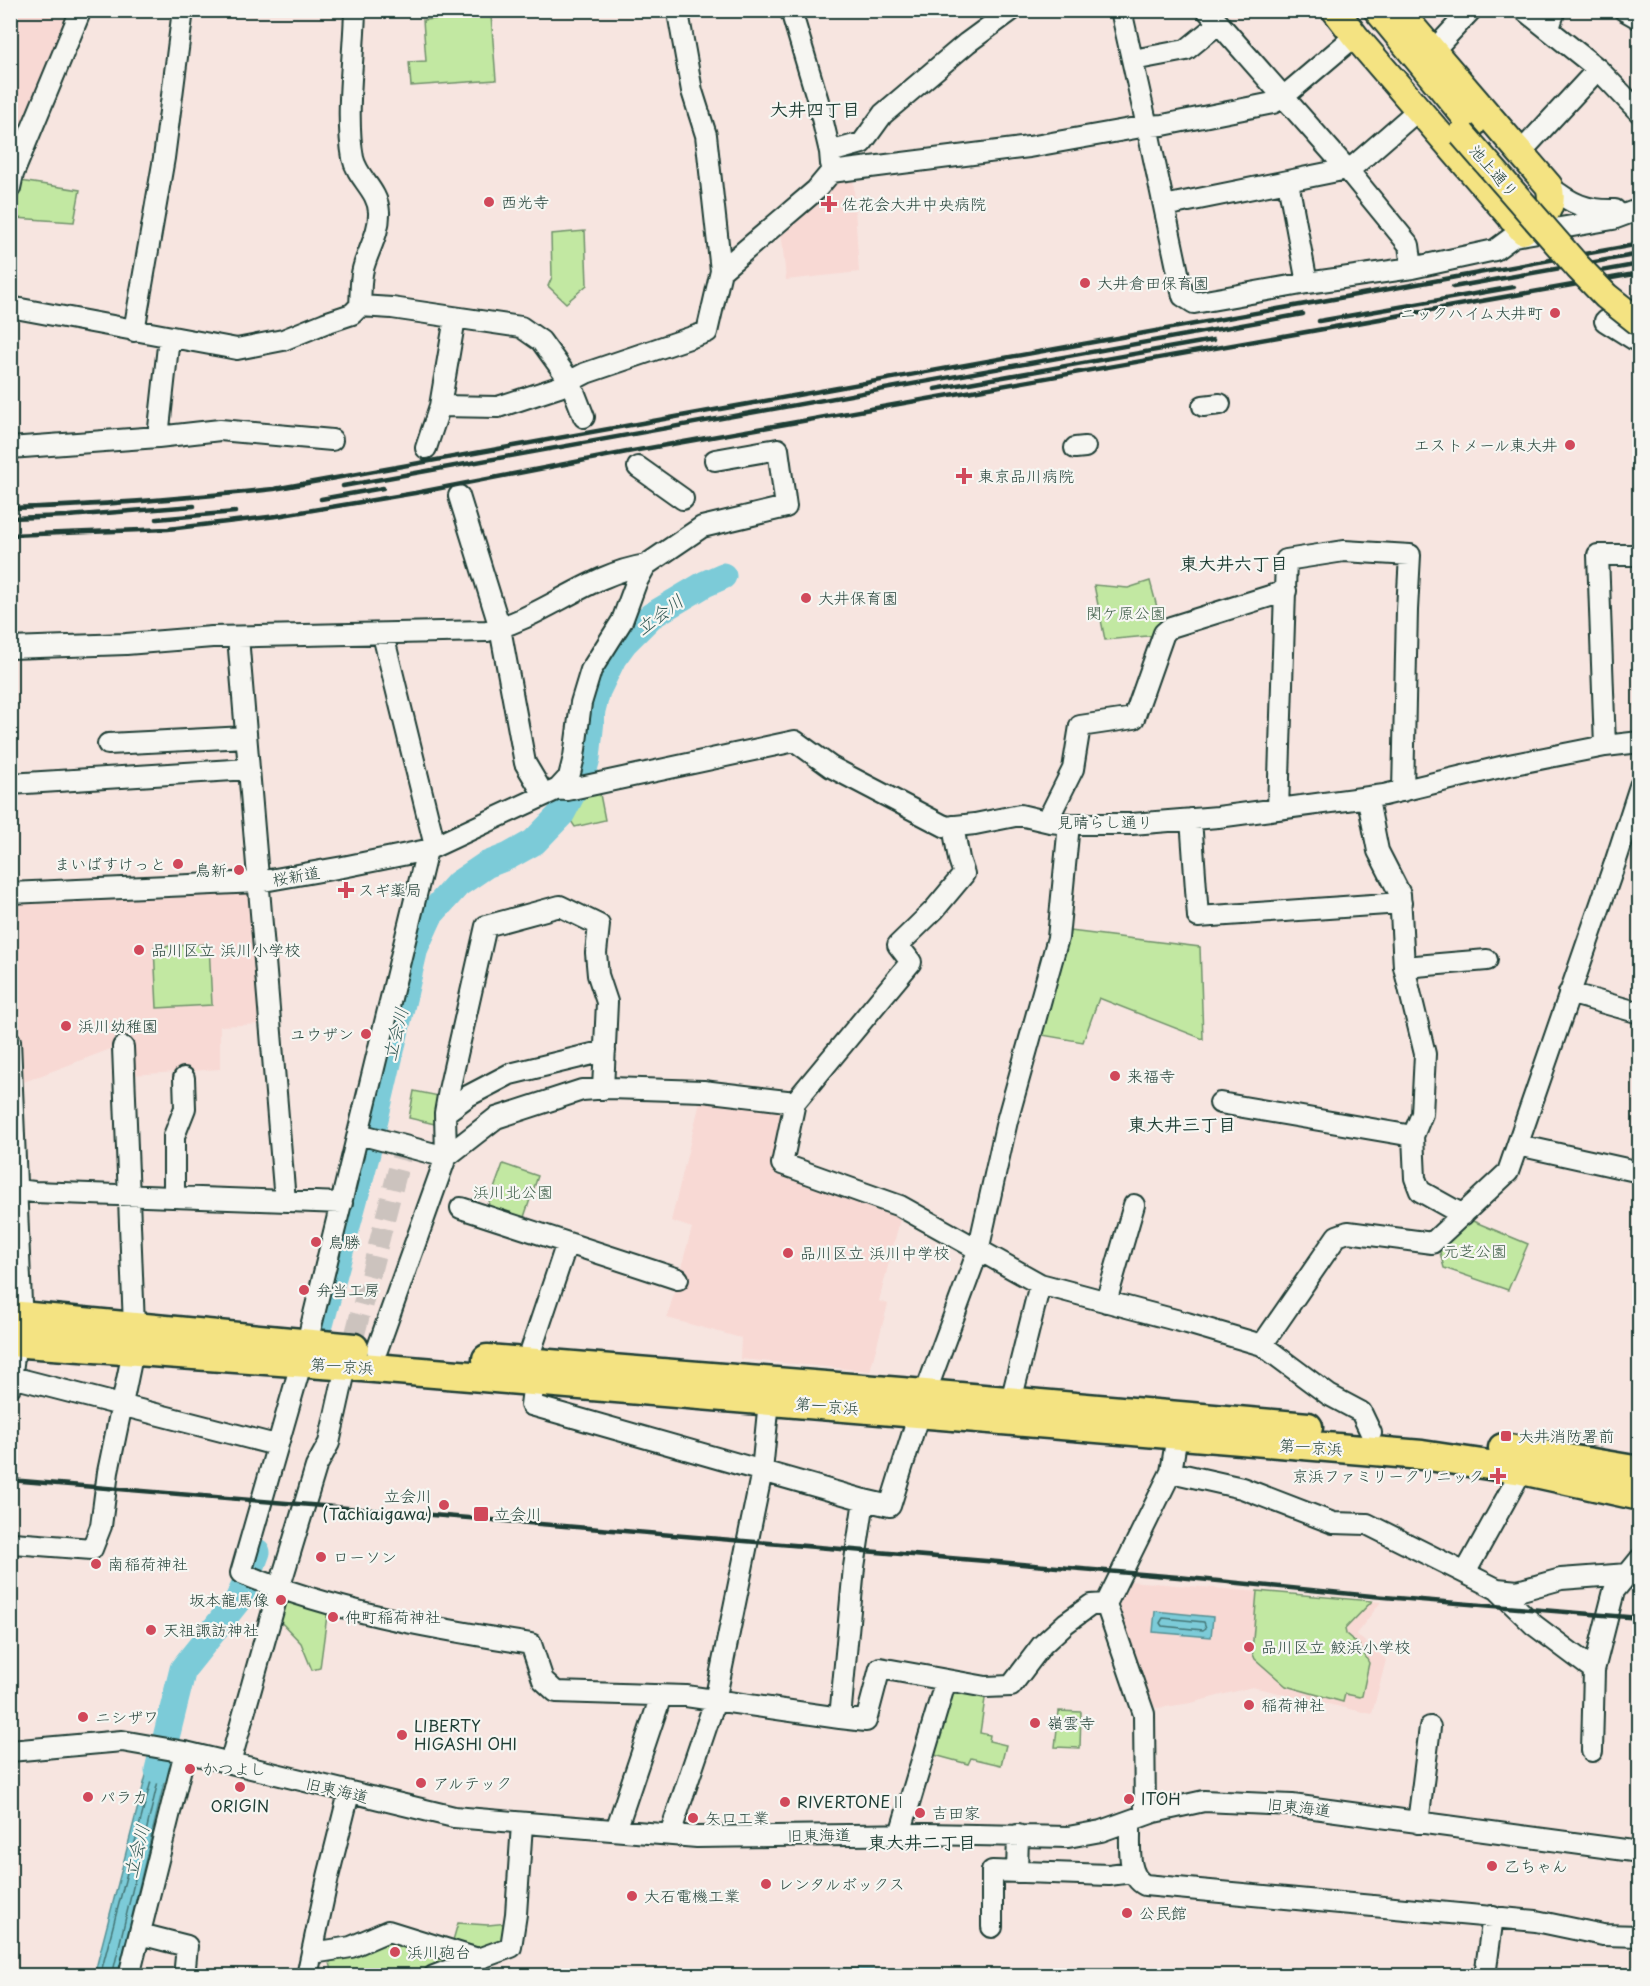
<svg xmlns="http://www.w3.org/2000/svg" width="1650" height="1986" font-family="'Playpen Sans','Klee One',sans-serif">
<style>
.built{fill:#f8d9d4}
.green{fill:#c2e8a2;stroke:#70926b;stroke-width:1.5}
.water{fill:#7ccbd8;stroke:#579296;stroke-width:1.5}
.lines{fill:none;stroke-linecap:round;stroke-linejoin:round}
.shore{stroke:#447676;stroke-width:1.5}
.river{stroke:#7ccbd8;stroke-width:27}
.minor-tunnel{stroke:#ccc3be;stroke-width:20;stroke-dasharray:20 10;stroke-linecap:butt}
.minor-casing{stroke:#1f3d34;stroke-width:24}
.major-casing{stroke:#1f3d34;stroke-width:30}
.highway-casing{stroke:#1f3d34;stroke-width:33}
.minor{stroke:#f6f6f2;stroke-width:20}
.major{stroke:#f4e382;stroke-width:26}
.highway{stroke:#f4e382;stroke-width:28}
.rail{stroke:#1f3d34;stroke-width:4.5}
.major-bridge-casing{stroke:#1f3d34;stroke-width:30;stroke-linecap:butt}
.major-bridge{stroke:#f4e382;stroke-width:26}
.poi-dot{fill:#d1495b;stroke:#f6f6f2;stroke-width:2}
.labels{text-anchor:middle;stroke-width:4.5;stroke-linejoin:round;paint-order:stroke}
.street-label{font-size:16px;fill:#1f3d34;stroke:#f6f6f2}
.poi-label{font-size:16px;fill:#1f3d34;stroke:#f6f6f2;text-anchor:start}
.park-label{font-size:16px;fill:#405f4a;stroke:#f6f6f2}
.neighbourhood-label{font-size:18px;font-weight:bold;fill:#1f3d34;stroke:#f6f6f2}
.water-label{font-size:18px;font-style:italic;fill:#325955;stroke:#f6f6f2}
</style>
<rect width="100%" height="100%" fill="#f7e5e0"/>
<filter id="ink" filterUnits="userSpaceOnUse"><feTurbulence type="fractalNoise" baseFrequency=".0167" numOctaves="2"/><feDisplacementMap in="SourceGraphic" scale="12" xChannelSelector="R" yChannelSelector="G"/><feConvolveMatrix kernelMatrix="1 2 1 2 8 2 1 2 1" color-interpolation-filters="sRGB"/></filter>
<g filter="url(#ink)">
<!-- built -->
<path class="built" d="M10 11H69L15 145H11Z
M853 175 859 272 786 280 782 239 775 230 832 179Z
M242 890 254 891 265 1024 220 1026V1069L132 1075 129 1042 21 1083 18 904Z
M701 1098 785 1103 775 1168 902 1212 879 1301 888 1304 870 1371 740 1359 741 1338 667 1318 692 1228 671 1221Z
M1129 1581 1381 1602 1356 1634 1386 1660 1372 1714 1252 1687 1191 1703 1158 1708 1146 1704 1116 1612Z"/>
<!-- green -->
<path class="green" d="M491 15 496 80 411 86 409 62 426 61 423 20Z
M20 181 80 190 74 222 15 218Z
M585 231 587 285 566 303 548 286 552 277 551 234Z
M1150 581 1162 626 1158 635 1105 640 1094 585 1128 588Z
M599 789 605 820 575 827 571 821 585 793Z
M1070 931 1200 947 1203 1039 1099 998 1083 1042 1042 1035Z
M209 944 212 1005 157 1008 154 947Z
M414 1091 444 1097 439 1125 409 1118Z
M503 1164 538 1176 523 1220 487 1208Z
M1468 1219 1528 1244 1508 1290 1444 1268 1438 1245Z
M1257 1591 1372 1601 1345 1629 1346 1634 1359 1645 1369 1663 1362 1696 1360 1697 1345 1694 1343 1702 1286 1686 1255 1659 1252 1652Z
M282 1594 328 1608 320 1668 312 1670 301 1643 276 1617Z
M948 1686 986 1692 980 1733 990 1735 989 1741 1006 1745 1001 1765 971 1758 968 1764 927 1753Z
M1059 1711 1081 1712 1080 1748 1055 1747Z
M458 1923 488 1925 508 1923 504 1944 478 1951 452 1944Z
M389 1939 447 1953 445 1962 413 1976 333 1975 329 1958Z"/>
<!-- water -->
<path class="water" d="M1155 1611 1213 1617 1211 1637 1153 1632Z
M157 1733 175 1737 118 1975 94 1976Z
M840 1968 1043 1975H790Z"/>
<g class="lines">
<!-- shore -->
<path class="shore" d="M1163 1618 1204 1622 1206 1628 1203 1630 1162 1626 1160 1623Z
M100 1976 157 1758
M112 1976 163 1760"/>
<!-- river -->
<path class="river" d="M317 1336 367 1153 415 948 430 915 458 884 486 865 509 856 534 842 562 813 583 773 587 758 592 710 597 691 613 658 624 643 651 616 705 584 723 576
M158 1770 183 1669 238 1600 244 1587 257 1552"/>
<!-- minor-tunnel -->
<path class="minor-tunnel" d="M355 1334 404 1146"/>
<defs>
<path id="minor" d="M789 10 792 14 818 101 830 152 831 164
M1121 10 1147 126 1183 296 1194 303 1307 283 1412 268 1495 250 1514 236 1613 219 1640 209
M1207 10 1347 169 1409 245 1412 268
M1524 10 1598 69 1640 113
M1624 10 1640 19
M1549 28 1555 10
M1433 51 1471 10
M1133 60 1186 50 1218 24
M830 152 862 143 883 114 967 43 1012 10
M1520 153 1598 69
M1288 182 1307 283
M1549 186C1571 204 1587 211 1615 210
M10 188 13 174 81 10
M1164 206 1347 169 1355 165 1418 110
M721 271 816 190 831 172 1029 147 1147 126 1163 125 1273 103 1282 98 1355 36
M360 306 392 308 521 327 541 341 570 381 584 417
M10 307 237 349 283 340 325 323 352 314 360 306C361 294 360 280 363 269 368 250 380 232 379 212 378 190 357 178 353 158 345 114 354 56 355 10
M1605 321 1640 343
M134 331 164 158 183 10
M440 406 498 407 559 387 586 373 707 332 721 271 706 135 692 91 679 18 684 10
M1203 406 1220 404
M158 437 220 430 332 440
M10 448 158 437 169 337
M426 448 440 406 455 318
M1075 448 1085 447
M638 467 683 499
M459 496 500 628 525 763 544 795
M383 635 435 846
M238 637 285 1201
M10 648 126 644 212 637 487 631C543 618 588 574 646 565
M108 744 246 737
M1605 746 1598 555H1640
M10 784 249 769
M558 789 569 777 574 757 581 703 591 670 622 621 636 583 646 565 702 527 786 507 778 449 715 460
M1370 798 1369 805 1378 851 1400 894 1404 967 1425 1054 1422 1114 1413 1136 1415 1178 1420 1191 1463 1215
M1278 809 1286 560 1344 551 1410 555 1407 610 1403 791
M1191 819 1198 917 1401 903
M1050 822V815L1073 769 1080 726 1134 718 1164 633 1171 627 1286 591
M953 826 959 859 964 874 934 910 898 945 911 962 795 1102 782 1164 900 1206 1040 1284 1187 1323 1262 1345 1329 1395 1361 1412 1371 1433
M427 850 307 1343 241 1573C333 1612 433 1628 531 1644L543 1680 556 1692 686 1696 840 1718 854 1567 864 1500
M10 893 258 882 343 867 427 850 558 789 567 790 795 741 831 767 946 827 975 824 1020 815 1050 822 1069 824H1132L1218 817 1384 795 1509 765 1605 746 1640 742
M1404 967 1487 960
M1569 993 1640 1013
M10 1041 21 1303 10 1387
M123 1047 134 1326
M1220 1103 1413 1136
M445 1113 468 1096 510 1074 605 1051
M359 1134 446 1157 445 1113 449 1090 486 926 560 906 599 925 596 953 598 975 607 1002 603 1089
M1518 1145 1640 1172
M10 1189 34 1192 342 1203
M174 1197V1136L185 1108 184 1078
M461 1208 678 1279
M1106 1302 1134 1205
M1262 1345 1337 1236 1348 1232 1432 1243 1508 1172 1616 860 1640 786
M377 1350 446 1157 496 1118 582 1090 610 1088 703 1091 795 1102
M527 1362 567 1243
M12 1377 276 1445
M534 1382 531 1405 864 1500 890 1506 925 1394 978 1251 1007 1121 1058 938 1069 824
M1011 1401 1040 1284
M1171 1472 1242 1488 1333 1523 1367 1524 1497 1589 1518 1591 1561 1579 1628 1574
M10 1544 13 1543 92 1549 101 1526 108 1472 133 1351
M1465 1573 1522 1470
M1497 1589 1534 1625 1594 1670
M840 1718 866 1721 880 1668 986 1687 1011 1686 1042 1645 1066 1623 1091 1605 1106 1604
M10 1751 122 1741 185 1752 454 1817 697 1837 925 1834 1068 1837 1101 1831 1154 1812 1204 1801 1292 1805 1640 1852
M1592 1751 1594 1670 1614 1591 1640 1559
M230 1763 279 1589 316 1467 329 1443 343 1380
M1145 1815 1144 1714 1106 1604 1171 1472 1179 1423
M1130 1821C1131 1841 1125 1875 1145 1885L1536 1921 1603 1935 1640 1936
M1418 1823 1430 1727
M616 1830 661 1696
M670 1834 715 1701 762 1471 769 1401
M900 1834 946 1680
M1017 1872 1018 1835
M992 1927V1871L1109 1875 1132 1872
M140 1934 187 1946 185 1967
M313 1953 351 1947 388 1931 478 1959 511 1947 516 1914 522 1824
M129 1976 185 1752
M307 1976 328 1877 349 1793
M434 1976 478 1959
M1485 1976 1493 1916"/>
<path id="major" d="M1335 10 1355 36 1523 231
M1377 10 1472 125
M1398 10 1549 186C1557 212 1536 229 1512 219"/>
<path id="highway" d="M10 1315 354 1348
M10 1342 350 1366 1422 1455 1522 1470 1640 1496
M487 1359 925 1394 1308 1427
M1503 1448 1640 1471"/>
</defs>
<!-- minor casing -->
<use href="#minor" class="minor-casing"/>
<!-- major casing -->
<use href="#major" class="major-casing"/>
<!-- highway casing -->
<use href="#highway" class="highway-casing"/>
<!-- minor -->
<use href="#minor" class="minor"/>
<!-- major -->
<use href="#major" class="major"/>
<!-- highway -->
<use href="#highway" class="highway"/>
<!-- rail -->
<path class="rail" d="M1579 275 1640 264
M1453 287 1640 254
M1319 321 1514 287
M935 389 1213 340
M343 486 1303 314
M321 499 383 488
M10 508C99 506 186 498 274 489L1640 244
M10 518 68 516 194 506
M157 519 235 512
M10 535 168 529 277 516 415 493 627 452 1640 273
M10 1480 1178 1577 1372 1596 1640 1618"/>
<defs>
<path id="major-bridge" d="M1462 134 1578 267 1606 296 1640 323"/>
</defs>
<!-- major-bridge casing -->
<use href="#major-bridge" class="major-bridge-casing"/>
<!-- major-bridge -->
<use href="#major-bridge" class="major-bridge"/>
</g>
</g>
<!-- markers -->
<g class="poi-dot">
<circle cx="489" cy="202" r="6"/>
<path d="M826 195h6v6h6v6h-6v6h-6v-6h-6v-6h6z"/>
<circle cx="1085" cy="283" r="6"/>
<circle cx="1555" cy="313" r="6"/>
<circle cx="1570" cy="445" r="6"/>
<path d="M961 467h6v6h6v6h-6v6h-6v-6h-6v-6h6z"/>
<circle cx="806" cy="598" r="6"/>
<circle cx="178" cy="864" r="6"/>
<circle cx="239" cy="870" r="6"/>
<path d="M343 881h6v6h6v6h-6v6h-6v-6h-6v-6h6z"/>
<circle cx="139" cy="950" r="6"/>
<circle cx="66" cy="1026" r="6"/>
<circle cx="366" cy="1034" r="6"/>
<circle cx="1115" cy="1076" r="6"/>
<circle cx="316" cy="1242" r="6"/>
<circle cx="788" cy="1253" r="6"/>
<circle cx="304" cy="1290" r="6"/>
<rect x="1500" y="1430" width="12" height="12" rx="3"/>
<path d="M1495 1467h6v6h6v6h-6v6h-6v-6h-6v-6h6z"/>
<circle cx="444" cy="1505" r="6"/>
<rect x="473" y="1506" width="16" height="16" rx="3"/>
<circle cx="321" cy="1557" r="6"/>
<circle cx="96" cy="1564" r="6"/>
<circle cx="281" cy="1600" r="6"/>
<circle cx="333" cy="1617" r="6"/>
<circle cx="151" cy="1630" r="6"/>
<circle cx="1249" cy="1647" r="6"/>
<circle cx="1249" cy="1705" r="6"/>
<circle cx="83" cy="1717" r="6"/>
<circle cx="1035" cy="1723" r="6"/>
<circle cx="402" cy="1735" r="6"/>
<circle cx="190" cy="1769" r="6"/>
<circle cx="421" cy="1783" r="6"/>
<circle cx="240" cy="1787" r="6"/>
<circle cx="88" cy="1797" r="6"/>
<circle cx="1129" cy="1799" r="6"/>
<circle cx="785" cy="1802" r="6"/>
<circle cx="920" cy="1813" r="6"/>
<circle cx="693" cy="1818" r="6"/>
<circle cx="1492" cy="1866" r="6"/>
<circle cx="766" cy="1884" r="6"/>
<circle cx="632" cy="1896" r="6"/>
<circle cx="1127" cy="1913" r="6"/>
<circle cx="395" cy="1952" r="6"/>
</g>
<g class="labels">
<!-- street labels -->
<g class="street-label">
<text transform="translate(1494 171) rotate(49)" y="6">池上通り</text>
<text x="1105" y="828">見晴らし通り</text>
<text transform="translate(296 876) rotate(-10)" y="6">桜新道</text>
<text transform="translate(342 1366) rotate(4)" y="6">第一京浜</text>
<text transform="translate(827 1406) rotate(5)" y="6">第一京浜</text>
<text transform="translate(1311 1447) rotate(4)" y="6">第一京浜</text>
<text transform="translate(337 1790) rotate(13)" y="6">旧東海道</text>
<text transform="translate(1299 1807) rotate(6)" y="6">旧東海道</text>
<text transform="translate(819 1835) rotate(-1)" y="6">旧東海道</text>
</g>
<!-- poi labels -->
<g class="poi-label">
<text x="501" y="208">西光寺</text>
<text x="842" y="210">佐花会大井中央病院</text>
<text x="1097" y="289">大井倉田保育園</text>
<text x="1543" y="319" text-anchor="end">ニックハイム大井町</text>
<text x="1558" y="451" text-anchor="end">エストメール東大井</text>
<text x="978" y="482">東京品川病院</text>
<text x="818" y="604">大井保育園</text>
<text x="166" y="870" text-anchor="end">まいばすけっと</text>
<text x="227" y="876" text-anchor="end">鳥新</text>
<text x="358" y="896">スギ薬局</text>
<text x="151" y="956">品川区立 浜川小学校</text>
<text x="78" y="1032">浜川幼稚園</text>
<text x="354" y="1040" text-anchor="end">ユウザン</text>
<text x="1127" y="1082">来福寺</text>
<text x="328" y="1248">鳥勝</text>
<text x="800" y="1259">品川区立 浜川中学校</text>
<text x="316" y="1296">弁当工房</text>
<text x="1518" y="1442">大井消防署前</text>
<text x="1484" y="1482" text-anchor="end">京浜ファミリークリニック</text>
<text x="432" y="1502" text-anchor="end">立会川<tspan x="432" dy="18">(Tachiaigawa)</tspan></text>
<text x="494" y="1520">立会川</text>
<text x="333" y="1563">ローソン</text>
<text x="108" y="1570">南稲荷神社</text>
<text x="269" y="1606" text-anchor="end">坂本龍馬像</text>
<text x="345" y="1623">仲町稲荷神社</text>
<text x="163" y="1636">天祖諏訪神社</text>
<text x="1261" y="1653">品川区立 鮫浜小学校</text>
<text x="1261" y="1711">稲荷神社</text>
<text x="95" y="1723">ニシザワ</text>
<text x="1047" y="1729">嶺雲寺</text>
<text x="414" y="1732">LIBERTY<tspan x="414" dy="18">HIGASHI OHI</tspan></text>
<text x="202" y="1775">かつよし</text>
<text x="433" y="1789">アルテック</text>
<text x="100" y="1803">パラカ</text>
<text x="1141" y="1805">ITOH</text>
<text x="797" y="1808">RIVERTONEⅡ</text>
<text x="240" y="1812" text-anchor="middle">ORIGIN</text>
<text x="932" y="1819">吉田家</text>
<text x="705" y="1824">矢口工業</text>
<text x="1504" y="1872">乙ちゃん</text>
<text x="778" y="1890">レンタルボックス</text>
<text x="644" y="1902">大石電機工業</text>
<text x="1139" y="1919">公民館</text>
<text x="407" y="1958">浜川砲台</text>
</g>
<!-- park labels -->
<g class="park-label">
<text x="1126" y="619">関ケ原公園</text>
<text x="513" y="1198">浜川北公園</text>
<text x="1475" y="1257">元芝公園</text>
</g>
<!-- neighbourhood labels -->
<g class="neighbourhood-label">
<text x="815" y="116">大井四丁目</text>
<text x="1234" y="570">東大井六丁目</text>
<text x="1182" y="1131">東大井三丁目</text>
<text x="922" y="1849">東大井二丁目</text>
</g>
<!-- water labels -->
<g class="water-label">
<text transform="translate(660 615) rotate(-37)" y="6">立会川</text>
<text transform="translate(396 1034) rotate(-76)" y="6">立会川</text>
<text transform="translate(137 1851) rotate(-76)" y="6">立会川</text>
</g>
</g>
<!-- margin -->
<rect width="1650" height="1986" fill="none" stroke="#f6f6f2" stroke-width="36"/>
<rect x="18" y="18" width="1614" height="1950" fill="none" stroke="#1f3d34" stroke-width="2" filter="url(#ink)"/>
</svg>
